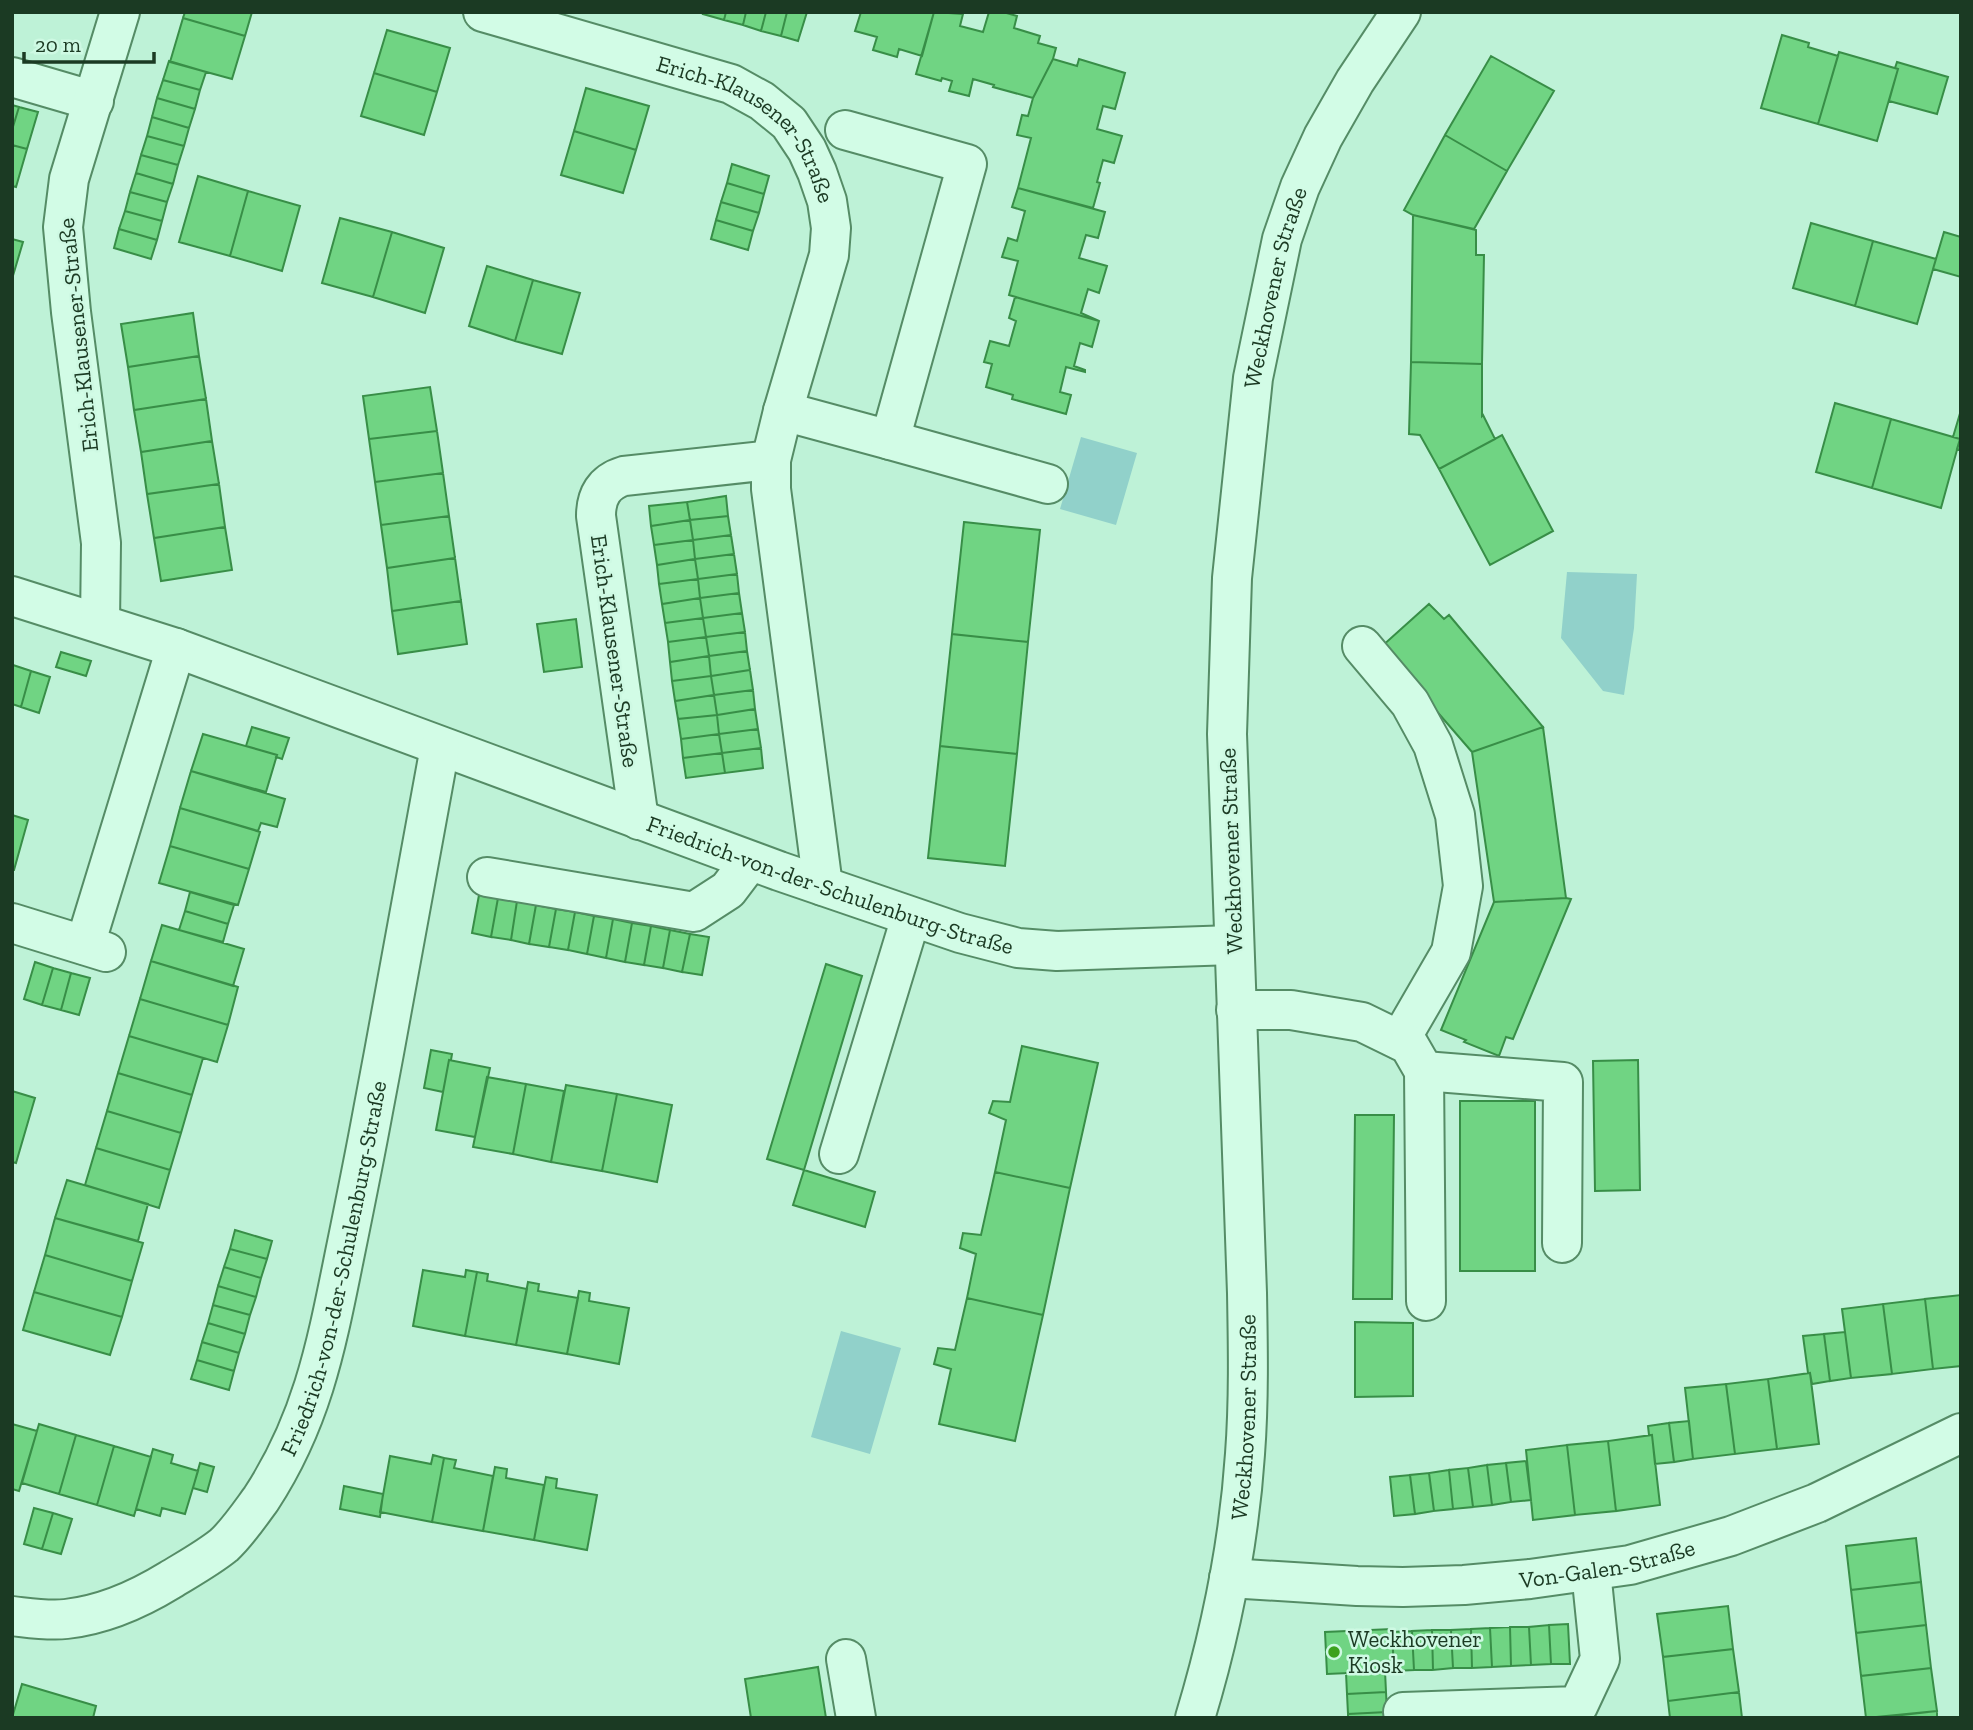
<svg xmlns="http://www.w3.org/2000/svg" width="1973" height="1730" font-family="'Zilla Slab',serif">
<style>
.green{fill:#91d1ca}
.building{fill:#70d483;stroke:#388e47;stroke-width:2}
.lines{fill:none;stroke-linecap:round;stroke-linejoin:round}
.minor-casing{stroke:#558c66;stroke-width:42}
.minor{stroke:#d2fce6;stroke-width:38}
.poi-dot{fill:#3da11e;stroke:#cef9e3;stroke-width:2.5}
.labels{text-anchor:middle;stroke-width:5;stroke-linejoin:round;paint-order:stroke}
.street-label{font-size:23px;fill:#1b3a23;stroke:#cef9e3}
.poi-label{font-size:23px;fill:#1b3a23;stroke:#cef9e3;text-anchor:start}
</style>
<rect width="100%" height="100%" fill="#bef2d7"/>
<!-- green -->
<path class="green" d="M1081 437 1137 453 1116 525 1060 509Z
M1567 572 1637 574 1634 628 1624 695 1603 691 1561 638Z
M841 1331 901 1348 870 1454 811 1437Z"/>
<!-- building -->
<path class="building" d="M185 12H252L245 36 183 18Z
M704 12H726L724 20 703 14Z
M726 12H746L743 25 724 20Z
M746 12H766L761 31 743 25Z
M766 12H787L781 36 761 31Z
M787 12H807L798 41 781 36Z
M861 12H934L922 56 899 49 897 57 873 50 877 37 855 31Z
M934 12 963 14 960 26 983 32 989 12H1003L1017 16 1014 28 1040 36 1038 43 1056 48 1053 59 1033 98 993 87 994 85 973 79 969 96 949 91 952 81 942 78 941 81 916 74Z
M183 18 245 36 232 79 170 62Z
M387 30 450 48 437 92 374 73Z
M1782 35 1809 43 1808 47 1838 56 1818 124 1761 108Z
M1839 52 1898 69 1877 141 1818 124Z
M1491 56 1554 91 1507 171 1445 135Z
M1053 59 1077 66 1079 59 1125 73 1115 109 1103 106 1097 129 1122 136 1114 163 1103 160 1097 182 1100 183 1093 208 1018 188 1031 138 1017 135 1022 115 1028 116 1033 98Z
M169 61 206 72 200 90 163 80Z
M1897 62 1948 77 1937 114 1889 101 1898 69 1895 68Z
M374 73 437 92 424 135 361 116Z
M163 80 200 90 195 109 157 98Z
M586 88 649 106 636 150 574 131Z
M157 98 195 109 189 128 152 117Z
M12 105 19 107 12 130Z
M19 107 38 112 27 149 12 145V130Z
M152 117 189 128 184 146 147 136Z
M574 131 636 150 623 193 561 175Z
M1445 135 1507 171 1474 229 1413 215 1404 210Z
M147 136 184 146 178 165 141 155Z
M12 145 27 149 16 187 12 186Z
M141 155 178 165 173 184 136 173Z
M732 164 769 176 764 194 727 183Z
M136 173 173 184 167 202 130 192Z
M198 176 248 191 230 256 179 242Z
M727 183 764 194 759 213 721 202Z
M1018 188 1105 212 1098 238 1086 235 1079 258 1107 266 1099 293 1088 289 1081 313 1099 321 1009 295 1018 261 1002 257 1008 238 1017 241 1025 211 1012 207Z
M248 191 300 206 282 271 230 256Z
M130 192 167 202 162 221 125 211Z
M721 202 759 213 753 231 716 220Z
M125 211 162 221 157 240 119 229Z
M1413 215 1476 230V255H1484L1482 364 1411 362Z
M340 218 392 232 373 297 322 283Z
M716 220 753 231 748 250 711 239Z
M1811 223 1873 241 1855 306 1793 288Z
M119 229 157 240 151 259 114 248Z
M392 232 444 248 425 313 373 297Z
M1944 232 1961 237V277L1933 269Z
M12 239 23 242 12 279Z
M1873 241 1936 259 1917 324 1855 306Z
M487 266 533 280 515 341 469 326Z
M533 280 580 293 562 354 515 341Z
M1015 297 1099 321 1092 347 1080 343 1074 366 1085 370V372L1066 367 1060 392 1071 395 1066 414 1012 399 1013 395 986 387 992 364 984 362 990 341 1009 346 1016 321 1009 318Z
M193 313 199 356 128 367 121 324Z
M199 356 206 399 134 410 128 367Z
M1411 362 1482 364V416L1483 415 1495 439 1439 469 1420 435 1409 434Z
M430 387 437 431 369 439 363 396Z
M206 399 212 441 141 452 134 410Z
M1835 403 1891 419 1872 488 1816 472Z
M1961 410V450L1957 449 1960 439 1953 437Z
M1891 419 1960 439 1941 508 1872 488Z
M437 431 443 473 375 482 369 439Z
M1502 435 1553 531 1490 565 1439 469Z
M212 441 219 484 147 494 141 452Z
M443 473 449 516 381 525 375 482Z
M219 484 225 527 154 538 147 494Z
M726 496 728 516 690 520 687 502Z
M687 502 690 520 651 526 649 506Z
M449 516 455 558 387 568 381 525Z
M728 516 731 535 693 540 690 520Z
M690 520 693 540 654 545 651 526Z
M964 522 1040 530 1028 642 952 634Z
M225 527 232 570 161 581 154 538Z
M731 535 734 554 695 559 693 540Z
M693 540 695 559 657 565 654 545Z
M734 554 737 574 698 579 695 559Z
M455 558 461 601 392 611 387 568Z
M695 559 698 579 659 584 657 565Z
M737 574 739 593 700 598 698 579Z
M698 579 700 598 662 604 659 584Z
M739 593 742 613 703 618 700 598Z
M700 598 703 618 665 623 662 604Z
M461 601 467 644 398 654 392 611Z
M1429 604 1444 619 1449 615 1543 727 1472 752 1381 647Z
M742 613 745 632 706 637 703 618Z
M703 618 706 637 668 642 665 623Z
M576 619 582 667 544 672 537 624Z
M745 632 747 651 709 656 706 637Z
M952 634 1028 642 1017 754 940 746Z
M706 637 709 656 670 662 668 642Z
M747 651 750 670 711 676 709 656Z
M61 652 91 661 86 676 56 667Z
M709 656 711 676 672 681 670 662Z
M13 665 31 671 21 707 12 704Z
M750 670 753 690 714 695 711 676Z
M31 671 50 677 39 713 21 707Z
M711 676 714 695 675 701 672 681Z
M753 690 755 709 717 715 714 695Z
M714 695 717 715 678 719 675 701Z
M755 709 758 729 719 734 717 715Z
M717 715 719 734 681 739 678 719Z
M252 727 289 738 282 759 276 757 277 755 246 746Z
M1543 727 1566 898 1494 902 1472 752Z
M758 729 761 748 722 753 719 734Z
M203 734 277 755 266 792 191 771Z
M719 734 722 753 683 758 681 739Z
M940 746 1017 754 1005 866 928 858Z
M761 748 763 768 725 773 722 753Z
M722 753 725 773 686 778 683 758Z
M191 771 285 799 277 827 261 823 258 831 180 808Z
M180 808 260 832 249 869 170 846Z
M12 815 28 820 14 870H12Z
M170 846 249 869 238 905 159 883Z
M190 892 234 905 228 924 185 911Z
M479 895 498 898 491 937 472 933Z
M498 898 517 901 511 940 491 937Z
M1566 898 1571 899 1513 1039 1506 1037 1499 1056 1464 1042 1466 1040 1441 1030 1494 902Z
M517 901 536 905 529 944 511 940Z
M536 905 556 909 549 947 529 944Z
M556 909 575 912 568 950 549 947Z
M185 911 228 924 223 942 179 930Z
M575 912 594 916 587 954 568 950Z
M594 916 613 919 606 958 587 954Z
M613 919 632 923 625 962 606 958Z
M632 923 651 926 644 965 625 962Z
M162 925 244 949 233 986 151 961Z
M651 926 670 930 663 968 644 965Z
M670 930 690 934 682 972 663 968Z
M690 934 709 937 702 975 682 972Z
M151 961 238 987 228 1025 140 999Z
M35 962 53 968 42 1005 24 999Z
M826 964 862 976 804 1170 767 1159Z
M53 968 71 973 61 1010 42 1005Z
M71 973 90 978 79 1015 61 1010Z
M140 999 228 1025 217 1062 129 1036Z
M129 1036 203 1058 192 1095 118 1073Z
M1022 1046 1098 1063 1070 1188 995 1172 1006 1120 989 1113 993 1101 1010 1102Z
M431 1050 452 1054 451 1060H449L443 1092 424 1088Z
M449 1060 490 1068 475 1137 436 1130Z
M1638 1060 1640 1190 1595 1191 1593 1061Z
M118 1073 192 1095 181 1133 107 1111Z
M487 1077 526 1084 513 1154 473 1147Z
M526 1084 564 1091 551 1162 513 1154Z
M566 1085 617 1094 602 1171 551 1162Z
M12 1091 35 1098 16 1163 12 1162Z
M617 1094 672 1105 657 1182 602 1171Z
M1460 1101H1535V1271H1460Z
M107 1111 181 1133 170 1170 96 1148Z
M1355 1115H1394L1392 1299H1353Z
M96 1148 170 1170 159 1208 85 1185Z
M804 1170 875 1192 865 1227 793 1205Z
M995 1172 1070 1188 1043 1315 967 1298 976 1254 960 1248 963 1233 981 1235Z
M67 1180 148 1204 138 1241 55 1218Z
M55 1218 143 1243 132 1281 45 1255Z
M235 1230 272 1241 267 1259 230 1249Z
M230 1249 267 1259 261 1278 224 1267Z
M45 1255 132 1281 122 1317 34 1292Z
M224 1267 261 1278 256 1297 218 1286Z
M423 1270 465 1277 466 1270 477 1272 465 1336 413 1326Z
M477 1272 488 1274 487 1281 527 1289 516 1345 465 1336Z
M528 1282 539 1284 538 1291 578 1298 567 1354 516 1345Z
M218 1286 256 1297 250 1315 213 1305Z
M579 1291 590 1293 589 1301 629 1308 619 1364 567 1354Z
M34 1292 122 1317 110 1355 23 1330Z
M1961 1295V1366L1933 1369 1925 1299Z
M967 1298 1043 1315 1015 1441 939 1424 951 1369 934 1364 938 1348 955 1350Z
M1925 1299 1933 1369 1892 1374 1883 1304Z
M1883 1304 1892 1374 1851 1378 1842 1309Z
M213 1305 250 1315 245 1334 208 1323Z
M1355 1322 1413 1323V1396L1355 1397Z
M208 1323 245 1334 239 1353 202 1342Z
M1845 1332 1851 1378 1830 1381 1824 1334Z
M1824 1334 1830 1381 1812 1384 1810 1373H1808L1803 1336Z
M202 1342 239 1353 234 1371 197 1360Z
M197 1360 234 1371 229 1390 191 1379Z
M1810 1373 1819 1444 1777 1449 1768 1379Z
M1768 1379 1777 1449 1735 1454 1726 1384Z
M1726 1384 1735 1454 1693 1459 1685 1388Z
M1689 1421 1693 1459 1674 1462 1669 1423Z
M1669 1423 1674 1462 1655 1464 1652 1435H1649L1648 1426Z
M12 1424 37 1431 19 1491 12 1489Z
M39 1424 76 1435 59 1494 22 1483Z
M76 1435 114 1446 97 1505 59 1494Z
M1652 1435 1660 1505 1616 1511 1608 1441Z
M1608 1441 1616 1511 1575 1515 1567 1445Z
M1567 1445 1575 1515 1533 1520 1526 1450Z
M114 1446 151 1457 134 1516 97 1505Z
M153 1449 173 1455 171 1463 198 1471 185 1514 162 1508 160 1516 136 1509Z
M433 1455 444 1458 432 1522 380 1512 390 1456 431 1464Z
M444 1458 456 1460 454 1468 493 1476 483 1531 432 1522Z
M1526 1461 1531 1500 1511 1502 1506 1463Z
M200 1463 214 1467 207 1492 193 1488Z
M1506 1463 1511 1502 1492 1505 1487 1465Z
M1487 1465 1492 1505 1473 1507 1468 1468Z
M495 1467 507 1469 506 1478 544 1485 534 1540 483 1531Z
M1468 1468 1473 1507 1453 1509 1449 1470Z
M1449 1470 1453 1509 1434 1511 1429 1473Z
M1429 1473 1434 1511 1415 1514 1410 1475Z
M1410 1475 1415 1514 1394 1516 1390 1477Z
M546 1477 557 1479 556 1488 597 1495 587 1550 534 1540Z
M344 1486 383 1494 380 1517 340 1509Z
M34 1508 53 1513 42 1549 24 1544Z
M53 1513 72 1519 61 1554 42 1549Z
M1916 1538 1921 1582 1851 1590 1846 1546Z
M1921 1582 1926 1625 1856 1633 1851 1590Z
M1728 1606 1733 1649 1663 1657 1657 1614Z
M1568 1624 1570 1664H1551L1549 1625Z
M1549 1625 1551 1664 1531 1665 1529 1627Z
M1926 1625 1931 1668 1861 1676 1856 1633Z
M1510 1627H1529L1531 1665 1511 1666Z
M1510 1627 1511 1666 1492 1667 1490 1628Z
M1490 1628 1492 1667 1472 1668 1471 1629Z
M1392 1629 1394 1671 1327 1674 1325 1632Z
M1471 1629 1472 1668H1453L1451 1630Z
M1432 1630H1451L1453 1668 1433 1670Z
M1432 1630 1433 1670H1414L1412 1631Z
M1412 1631 1414 1670 1394 1671 1392 1632Z
M1733 1649 1739 1692 1668 1701 1663 1657Z
M818 1667 826 1718H751L745 1679Z
M1931 1668 1937 1711 1866 1718 1861 1676Z
M1385 1671 1386 1692 1347 1694 1346 1673Z
M22 1684 96 1706 93 1718H12Z
M1386 1692 1387 1712 1348 1714 1347 1694Z
M1739 1692 1742 1718H1670L1668 1701Z
M1937 1711V1718H1876Z
M1387 1712V1718H1348V1714Z"/>
<g class="lines">
<defs>
<g id="minor">
<path id="s1" d="M483 12 731 84 762 101 789 123 807 150 817 172 827 201 831 228 829 255 783 411 771 460V489L823 886"/>
<path d="M12 77 94 101"/>
<path d="M783 411 890 440 967 164 845 130"/>
<path d="M890 440 1048 484"/>
<path id="s2" d="M12 596 176 648 779 871 960 933 1018 948 1057 951 1233 945"/>
<path d="M100 623 101 543 71 312 63 227 69 179 120 12"/>
<path d="M1362 646 1410 703 1433 745 1455 815 1463 886 1451 952 1400 1040"/>
<path d="M639 820 596 516C596 496 604 482 624 476L771 460"/>
<path d="M487 877 694 912 728 890 750 861"/>
<path d="M12 923 106 952"/>
<path d="M85 945 176 648"/>
<path d="M1236 1010H1291L1362 1022 1409 1045 1424 1071 1426 1301"/>
<path d="M1424 1071 1563 1082 1562 1243"/>
<path d="M839 1154 911 917"/>
<path id="s3" d="M1229 1578 1357 1586 1403 1587 1464 1585 1530 1579 1630 1565 1731 1536 1817 1503 1961 1433"/>
<path id="s4" d="M12 1616C30 1618 48 1621 66 1619 103 1615 139 1599 170 1580 188 1569 208 1558 224 1545 238 1532 250 1514 261 1499 312 1421 326 1347 344 1258 354 1209 364 1160 373 1111 396 990 418 869 440 747"/>
<path d="M846 1659 856 1718"/>
<path d="M1403 1712 1578 1706 1600 1659 1591 1571"/>
<path id="s5" d="M1195 1718C1221 1632 1239 1543 1245 1454 1249 1401 1248 1347 1247 1293L1227 734 1232 578 1253 378 1282 239 1300 187 1323 137 1355 81 1401 12"/>
</g>
</defs>
<!-- minor casing -->
<use href="#minor" class="minor-casing"/>
<!-- minor -->
<use href="#minor" class="minor"/>
</g>
<!-- markers -->
<circle class="poi-dot" cx="1334" cy="1652" r="7"/>
<g class="labels">
<!-- street labels -->
<g class="street-label">
<text dy="8" stroke="none"><textPath href="#s1" startOffset="299">Erich-Klausener-Straße</textPath></text>
<text dy="8" stroke="none"><textPath href="#s5" startOffset="1440">Weckhovener Straße</textPath></text>
<text transform="translate(78 335) rotate(-96)" y="8">Erich-Klausener-Straße</text>
<text transform="translate(615 651) rotate(82)" y="8">Erich-Klausener-Straße</text>
<text transform="translate(1231 851) rotate(-92)" y="8">Weckhovener Straße</text>
<text dy="8" stroke="none"><textPath href="#s2" startOffset="868">Friedrich-von-der-Schulenburg-Straße</textPath></text>
<text dy="8" stroke="none"><textPath href="#s4" startOffset="534">Friedrich-von-der-Schulenburg-Straße</textPath></text>
<text dy="8" stroke="none"><textPath href="#s5" startOffset="306">Weckhovener Straße</textPath></text>
<text dy="8" stroke="none"><textPath href="#s3" startOffset="380">Von-Galen-Straße</textPath></text>
</g>
<!-- poi labels -->
<g class="poi-label">
<text x="1348" y="1647">Weckhovener<tspan x="1348" dy="26">Kiosk</tspan></text>
</g>
</g>
<!-- border -->
<rect width="1973" height="1730" fill="none" stroke="#1b3a23" stroke-width="28"/>
<!-- scale -->
<path d="M24 52v10h130v-10" fill="none" stroke="#1b3a23" stroke-width="3.5"/>
<text x="35" y="52" font-size="21" fill="#1b3a23" stroke="#cef9e3" stroke-width="5" paint-order="stroke">20 m</text>
</svg>
